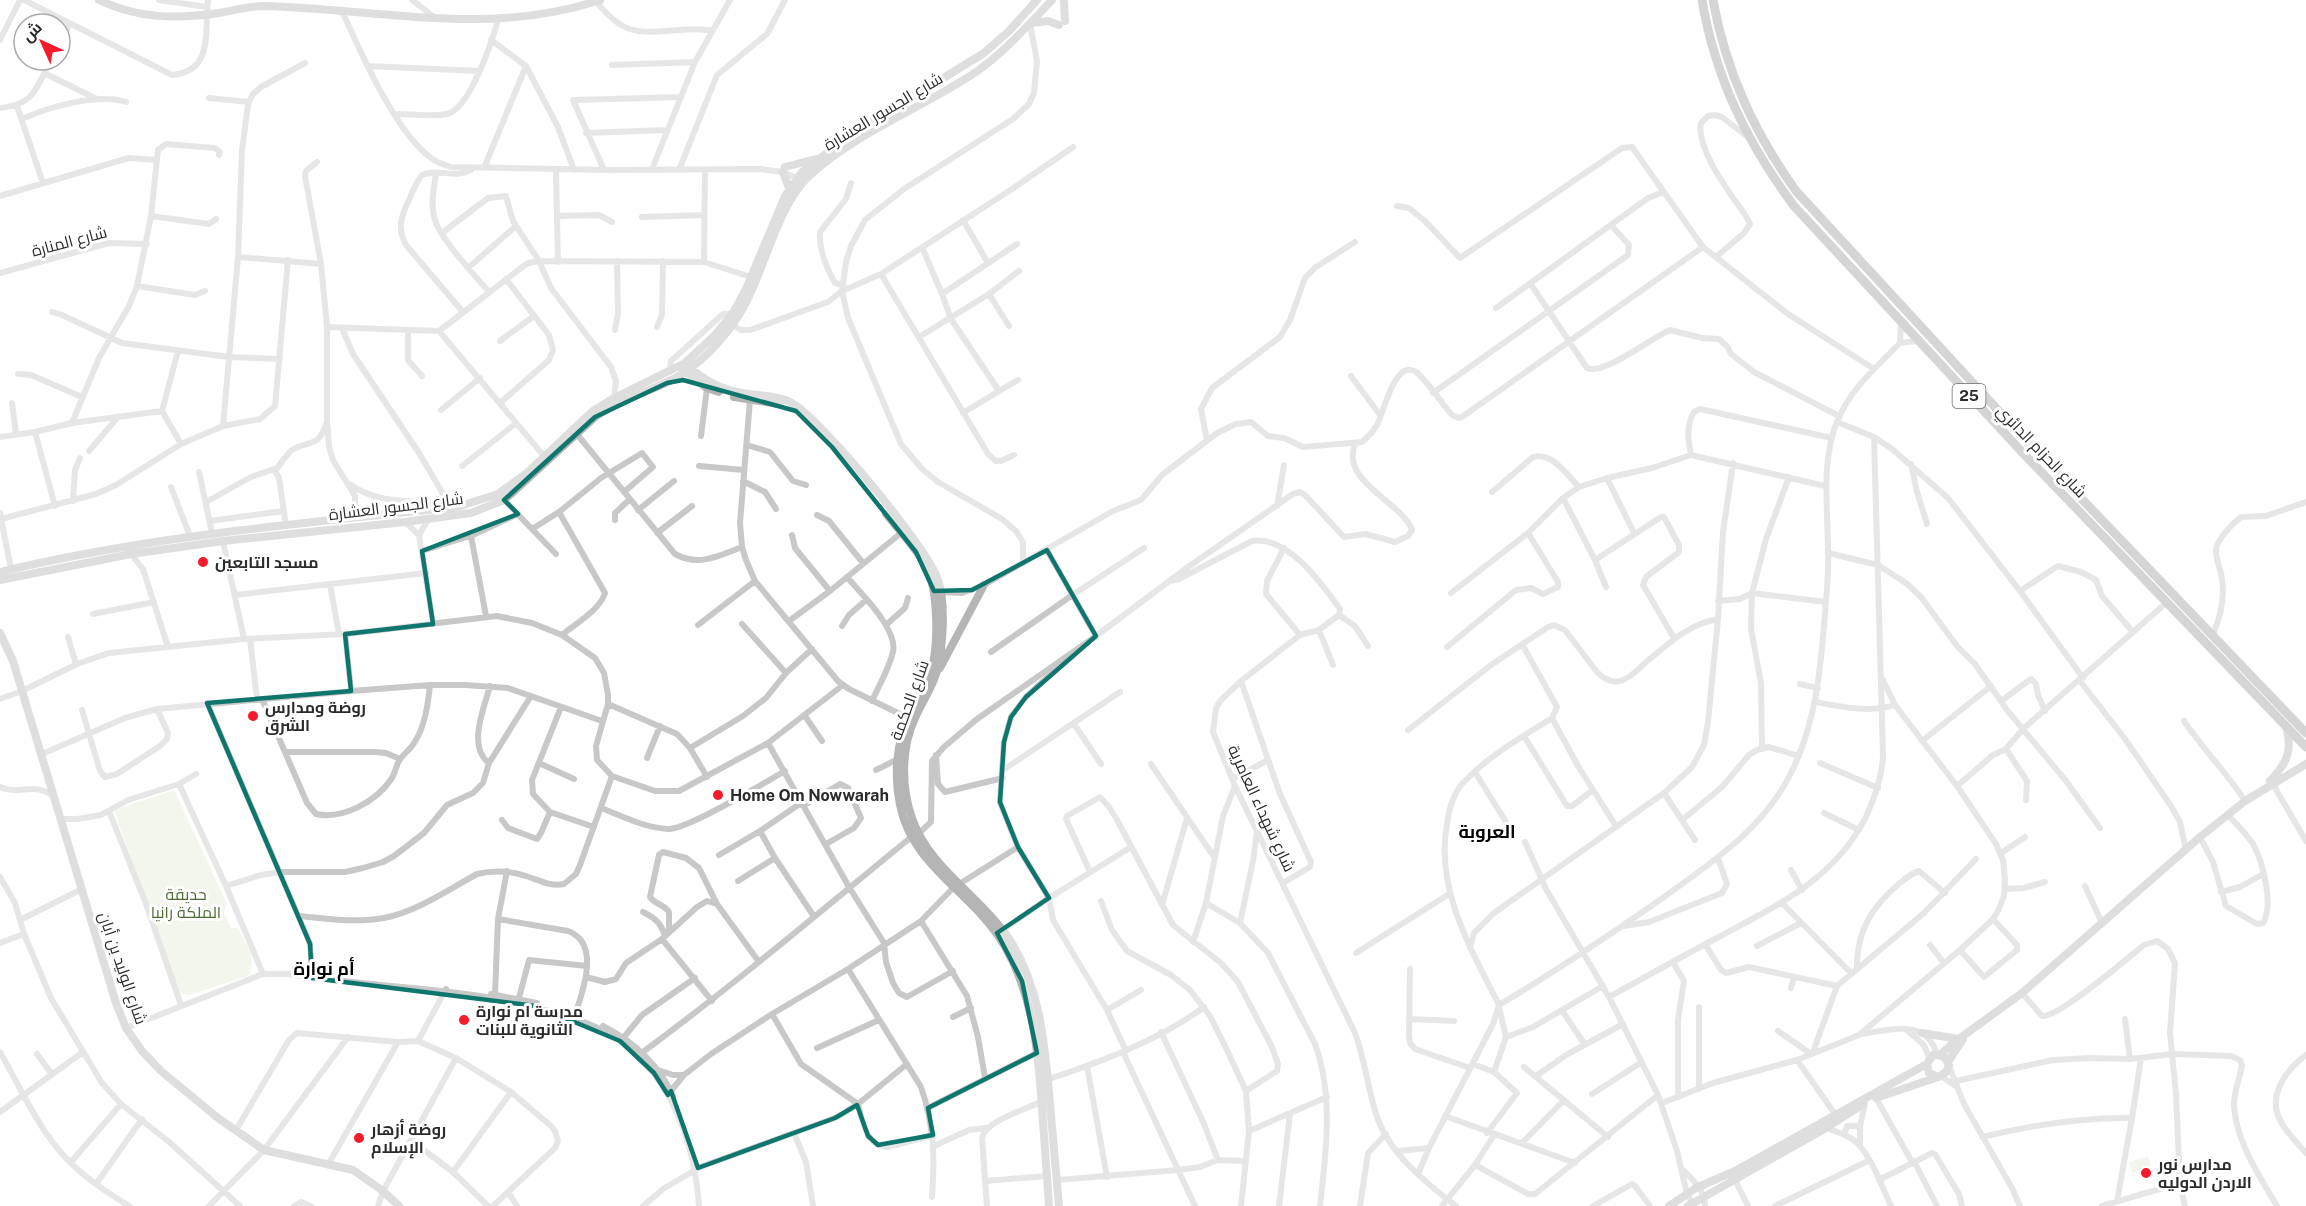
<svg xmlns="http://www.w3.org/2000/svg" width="2306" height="1206" font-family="'Public Sans',Cairo,sans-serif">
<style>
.green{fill:#e2ebd7}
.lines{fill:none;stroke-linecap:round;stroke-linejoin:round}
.street{stroke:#c8c8c8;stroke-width:6}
.secondary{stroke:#b5b5b5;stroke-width:8}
.primary{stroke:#a3a3a3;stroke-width:9}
.marked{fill:none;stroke:#0f766e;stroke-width:4.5;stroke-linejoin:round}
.poi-dot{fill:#f61a2c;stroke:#fff;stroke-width:2}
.labels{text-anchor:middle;stroke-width:6;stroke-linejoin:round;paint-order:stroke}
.shield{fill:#fff;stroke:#6b6b6b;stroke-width:1.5}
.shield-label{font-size:15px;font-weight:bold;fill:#2b2b2b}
.street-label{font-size:16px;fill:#2b2b2b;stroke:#fff}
.poi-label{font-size:16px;font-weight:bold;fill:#2b2b2b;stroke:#fff;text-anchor:start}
.park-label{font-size:16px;fill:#4f6b35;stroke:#fff}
.neighbourhood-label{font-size:18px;font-weight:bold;fill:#000;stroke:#fff}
</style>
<rect width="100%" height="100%" fill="#fff"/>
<!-- green -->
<path class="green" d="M174 790 227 904 224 912 231 928H238C246 944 258 960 248 976L189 995 179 993 114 810Z
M2148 1156 2151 1167 2132 1173 2129 1162Z"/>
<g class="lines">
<!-- street -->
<path class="street" d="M24 0 172 75C215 71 204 30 208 0
M159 0 207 7
M412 0 434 17
M596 1C623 36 638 33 679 30 690 29 701 28 712 31
M342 11C360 51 397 137 434 160 439 163 445 165 451 167L610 170 760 169 783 172 799 179
M0 40 20 0
M491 40 526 66 558 127 574 170
M60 43 70 24
M612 65 695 62
M368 66 479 71
M44 73 97 99
M209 98 249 102
M17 106 43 183
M0 108C36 104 35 89 51 60
M395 114C410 114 433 117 447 114 470 109 492 41 498 20
M22 119C48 107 98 93 126 102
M586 133 666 130
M317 162 306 171 305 176 321 264
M484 168 526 66
M556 169 558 262
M652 169 695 62 730 0
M604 170 573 100 681 97
M679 170 717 75 767 34 785 0
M436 173C434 188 430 205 435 220 441 240 474 274 488 291
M0 196 115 162 129 158 156 160
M1397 206 1409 208 1425 221 1460 258 1622 148 1632 147 1703 247 1788 314 1874 369 1900 343 1917 341
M151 216 209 224 216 219
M557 216 599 215 612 222
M642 217 704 215
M963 220 988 263
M442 233 488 198 506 196 513 221 539 261 551 288 611 367 616 381 614 398
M922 247 942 294
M238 257 321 264 327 327V420L329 447 333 460 355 496V518
M1716 257 1744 233 1750 224C1745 212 1736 203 1729 192 1718 176 1697 143 1701 123L1708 116 1715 115 1722 117 1749 138
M704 262 705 170
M469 267 516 226
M0 273 109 243 147 244
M881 274 1012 189 1073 147
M1530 283 1587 368C1603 376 1651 338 1670 330L1702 338 1719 339 1727 346 1731 354 1754 372 1839 416
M842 285 835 283C827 269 819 249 820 232L846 199 851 183
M137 286 195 295 205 291
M989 294 1009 326
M1496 308 1648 198 1663 192
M52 312 62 315 122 343 229 357 280 359
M463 312 406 245C397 228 401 216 409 200 413 191 416 182 422 175 438 168 455 179 471 170
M732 325 741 330H750L828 302 842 291 881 274 988 454 996 461H1001L1014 455
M327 327 439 331 521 268 528 263 539 261 704 262 751 277
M657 327 662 315 663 261
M342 328 353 354 419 453 449 504
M408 330V360L422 376
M615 330 618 314 617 261
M439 331 544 456
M919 337 989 294 1019 271
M500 341 534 316
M1900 343 1901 323
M178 351 162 411 181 444
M670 372 671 361 723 314H732
M18 374 31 375 82 397
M1351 376 1380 415
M999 391 1018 380
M1433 393 1628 255 1629 245 1611 225
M750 400 740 523 742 547 746 560 755 581 838 681 849 689 908 718
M12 403 16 434
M500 403 549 360 553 350 549 335 506 279
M441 410 480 378
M963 413 999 391 951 319 942 294 1017 244
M1837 422 1874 437 1892 449 1948 498 2020 591 2083 678
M72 423 99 358 129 306 137 286 151 216 158 150 166 144 215 148 220 152 219 155
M223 426 238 257 242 151 248 104 253 94 261 87 305 63
M35 432 55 506
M576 433 675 554C699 567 719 556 742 547
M701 436 707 388
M0 437 35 432 72 423 162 411
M1207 441 1201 409 1212 388 1280 337 1290 320 1305 278 1316 267 1355 242
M747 445 770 452 793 481 806 485
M89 451 118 417
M1691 455C1688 439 1686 426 1694 412L1700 409 1832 438
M1911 464 1917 492 1927 524
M462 466 515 424
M699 466 744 470
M276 470C281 463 286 455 292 450 308 440 319 448 326 424
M199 472 212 533
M1607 478 1634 533
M743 481 765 492 776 509
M351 485C381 506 416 499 451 505
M171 487 190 536
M1492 492 1533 457C1553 452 1567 475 1579 487
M502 498 556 554
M1563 498 1595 560 1606 587
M73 501 75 470 80 458
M206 502 251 477 274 469 279 478 286 526
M1277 506 1284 465
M638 510 674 481
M559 512 605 593C600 610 575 624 562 635
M0 513 11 569
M817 515 829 521 863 563
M1 519 96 494 116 485 181 444 223 426 260 419 275 406 288 260
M615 520V513L629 500
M210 521 284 511
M405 522 419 535 433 624
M532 529 559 512 601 478 642 453 653 467 624 492
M657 533 692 506
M419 535 428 520
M792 535 795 548 830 591
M471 536 486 616
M223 541 244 639
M1284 548 1267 581 1266 594 1300 635
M1047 550 1096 636
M422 551 473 535 518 514
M1828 553 1878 565 1906 583 1921 597 1957 646 1975 664 2007 710 2066 781 2100 828
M131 554 143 569 168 647
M1595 560 1661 517H1664L1679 545V552L1646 577 1643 585 1674 638
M1023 563V542L1016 531 1002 519 938 482 922 469 901 444 848 318 842 291 846 262 851 246 865 220 904 189 1013 119 1029 104 1034 93 1037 61 1030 24
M847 577C862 595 898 629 893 652 889 669 879 685 872 701
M1169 581 1179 579 1252 541C1288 535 1321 583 1340 609L1339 615 1319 630 1300 635 1241 681 1220 701 1216 708 1213 732 1235 786 1355 1033C1365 1060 1368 1090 1377 1117 1390 1154 1426 1183 1456 1206
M330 584 339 634
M2020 591 2058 566 2081 572 2096 580 2102 596 2133 632
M938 592 962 593 984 585 1113 511 1141 500 1162 475 1217 433 1236 424 1251 422 1268 436 1284 438 1303 447 1362 442C1368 437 1373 432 1377 425 1384 412 1395 358 1416 372 1427 380 1442 404 1452 415L1459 418 1462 417 1703 247
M1451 593 1528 533 1563 498 1579 487 1607 478 1652 468 1691 455 1825 486
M235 595 426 573
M1718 601 1740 599 1752 593 1766 539 1789 477
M1826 602C1827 585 1829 568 1828 551 1828 507 1820 459 1839 417 1847 399 1860 383 1874 369
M93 614 154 602
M1339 615 1355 626 1368 646
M789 621 830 591 901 533
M742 624 786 673
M698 625 755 581
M886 625 905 608 908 598
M842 626 849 615 866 600
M1319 630 1333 665
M345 634 351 691
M2213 634C2221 616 2225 599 2222 579 2221 570 2216 560 2216 551 2216 540 2233 523 2241 517L2266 516 2306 502
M68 637 76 664
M250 639 257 699
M1522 644 1557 707 1552 718 1578 766 1616 826
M1447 647 1516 590 1531 588 1543 594 1558 587V582L1528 533
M991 652 1071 596 1144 548
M1064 662 1026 697 1011 717 1004 742 1000 802 1018 847 1049 898 1053 920 1107 1010 1126 1051
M1241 681 1280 794 1311 862 1310 867 1283 883
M2080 681 2125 739 2171 806 2180 822 2186 850
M1800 684 1818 688
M0 699 22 691 77 664 109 653 244 639 345 634 497 616 532 623 562 635 595 658 604 673 608 695V704L596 746 597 760 612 776 655 791H679L768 743 843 685
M262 699 307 803 316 814C343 820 377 801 392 778 395 773 396 766 399 761 403 754 410 750 414 743 425 727 428 704 430 685
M2001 701 2031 679 2036 684 2038 695 2045 711
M1816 702C1842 707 1869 713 1895 705
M207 703 310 944 312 978
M608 704 677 734 690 748 707 777
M561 707 532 780 533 794 550 812 594 827
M82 710 100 771 105 777 117 774 160 746 167 739 168 733 157 709
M805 716 822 741
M2184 721C2203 749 2227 773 2245 801
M1074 724 1101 764
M1408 730 1491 665 1548 627 1554 625 1565 630 1597 672C1604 679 1613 684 1623 680 1631 677 1639 669 1645 663 1668 644 1688 624 1718 619
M1524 736 1567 806H1572L1593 790
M1922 741 1991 686
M768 743 849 887 884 943 886 962 893 983 899 993 907 997 953 971
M690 748 743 716 766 698 786 673 812 649
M2006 749 2027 781 2026 800
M286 752H374L386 753 400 759
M42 754 125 718 157 709 351 691 430 685H465L508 688 602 721
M936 755 938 784 945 792 1003 778
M647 758 660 726
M489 763C467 747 484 708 490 686
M539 763 574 779
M1820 763 1878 788
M1151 764 1214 857
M876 770 898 759
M1003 770 1120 692
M1475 772 1511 830
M1232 779 1268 760
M2271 781 2306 841
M179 784 226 886 263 974
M1957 786 1993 755 2006 749 2023 729 2166 603
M0 787C22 796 32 781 53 796
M1664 793 1695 840
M803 806 840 784 848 788 861 818 854 828 826 844
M601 808C622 816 645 828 668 829 687 830 764 783 785 771
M109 811 146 904 181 1005
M1824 813 1859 830
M60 819H77L101 815 128 800 179 784 196 774
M502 820 508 828 537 839 541 833 550 812
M1682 820 1722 787 1749 755 1757 750 1769 747 1799 756
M760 831 775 858 813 915
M918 834 931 822 932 761 944 747 977 719 1096 636 1188 567 1293 494 1300 492 1305 495 1344 537 1366 534 1395 542 1408 536 1412 530C1401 501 1340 482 1355 444
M2200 837 2213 862 2226 906 2257 924 2263 923C2274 905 2263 862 2253 844 2246 833 2237 825 2228 815
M1525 842 1546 889 1609 997 1658 1095 1677 1151 1687 1194 1694 1206
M2001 853 2025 837
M719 855 760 831 801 803
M1791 870 1802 890
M1090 872 1066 819 1067 816 1100 797 1109 807 1116 818 1173 925 1221 963 1238 982 1272 1047 1278 1064 1277 1071 1246 1091
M0 877 15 903 24 934 51 998 102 1083 121 1104 168 1141 240 1206
M738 881 775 858
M226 886 261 875 280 872H345L363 868 383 862 394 856 424 833 447 805 473 793 483 783 489 763 531 696
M2085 886 2102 923
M2005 889 2024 888 2045 882
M2221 892 2240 887 2263 874
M1101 901 1112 930 1127 951 1171 975 1190 990 1210 1016 1226 1048 1246 1091 1249 1131 1241 1206
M1206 903 1240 923 1268 953 1315 1044C1334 1096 1326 1152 1320 1206
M1782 903 1851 973
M1162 905 1187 818
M643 912C655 918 661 923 665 936
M299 916C327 919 356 923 384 918 416 912 448 890 477 874 493 870 510 871 526 876 539 880 550 887 564 884L576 874 580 865 612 776
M498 919 568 931C601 943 583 991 575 1015
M20 920 82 889
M921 921 967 996 978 1037 985 1078
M1240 923 1253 861 1257 832
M1624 926 1649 922 1722 893 1727 884 1718 858
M1003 930 1049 898 1131 847
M669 932V912C664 904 654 904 650 897L659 855 663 852 686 858 699 868 717 904 759 962
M662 939 712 1001
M1193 942 1206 903 1223 816 1235 786
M0 943 24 934
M1705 944 1721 970 1726 973 1749 967 1837 986
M1930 945 1944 963
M1757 946 1801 923
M1470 948 1474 933 1494 913 1664 793 1692 767 1704 745 1708 722 1718 619 1723 532 1733 463
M1960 950 1984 977 2017 950V945L1993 919
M1356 953 1449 894
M1673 962 1684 981 1678 1020V1097
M848 969 921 1087C934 1124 935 1159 932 1197
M1410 969 1409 1036 1410 1043 1415 1049 1470 1068
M1857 969C1856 932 1872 906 1900 883 1906 878 1912 873 1919 871L1945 893
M586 977 605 982 616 979 626 963 662 939 697 907 707 901 717 904
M1791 988 1794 977
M2022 993 2042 1016C2056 1019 2128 958 2144 945L2157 941 2168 949 2175 963 2170 1033 2176 1094 2180 1183 2185 1206
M491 994 537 1003
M495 994 498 919 507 871
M1609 997C1645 977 1681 957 1717 938 1777 905 1833 881 1866 817 1875 797 1882 778 1883 756L1874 437
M519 998 529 960 587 966
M1499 1005C1556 971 1610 935 1664 897 1711 863 1763 829 1790 775 1818 720 1821 662 1826 602L1752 593 1751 629 1761 683 1762 748
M1699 1007V1088
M1107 1010 1141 990
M1563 1012 1585 1045
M772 1014 801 1064 858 1104C862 1121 866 1147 888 1147L933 1135
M953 1017 971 1008
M1411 1019 1454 1021
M2125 1019 2130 1059
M603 1026C634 1042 658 1063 673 1096
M126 1028 263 974H288C378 989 472 986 559 1014 581 1020 603 1028 622 1042 672 1079 695 1145 699 1206
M1778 1031 1810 1053
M1908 1031 1924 1045 1929 1058
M1161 1032 1204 1124 1218 1160
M1861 1034C1880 1032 1912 1021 1928 1038 1932 1042 1935 1049 1938 1054
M624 1037 642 1015 695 978
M1506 1037 1533 1027 1603 986
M418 1041 446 989
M817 1048 879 1020
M0 1052C24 1094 44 1143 83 1174 97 1186 113 1196 129 1206
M643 1052C735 984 822 910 910 838
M1123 1052 1195 1206
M1813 1052 1837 986 1924 913 1976 859
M37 1054 51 1073
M2306 1055C2287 1069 2267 1095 2280 1120 2286 1132 2297 1143 2306 1153
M1797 1060 1835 1114
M1473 1064 1494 1072 1517 1093 1487 1133
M1087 1066 1107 1177
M1949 1066 1964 1104 2012 1188 2020 1206
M1524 1067 1608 1137
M658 1070 673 1075H683
M1494 1072 1506 1037 1499 1007
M1536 1076 1566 1055 1623 1024
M1941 1076 1957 1087
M1049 1079C1100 1062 1160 1040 1204 1007
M1956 1081 2053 1060 2091 1058 2130 1059 2172 1054 2231 1056 2240 1060 2242 1065C2240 1077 2235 1089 2234 1102 2234 1138 2259 1176 2277 1206
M670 1092 684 1075 711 1054 772 1014 848 969 921 921 953 888 1018 847
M1592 1094 1642 1062
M1876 1098 1912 1162
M1662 1103 1713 1083 1797 1060 1859 1035 1960 950 1993 919 1998 911 2004 896 2005 879 2003 860 1996 844 1957 786 1895 705 1883 680
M928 1108 1037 1053
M0 1112 83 1052
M1445 1116 1575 1163
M1826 1128C1837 1132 1852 1136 1860 1146 1874 1163 1882 1187 1891 1206
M236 1130 289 1040 297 1033 398 1042 418 1041 456 1058 511 1092 551 1126 555 1131 558 1141 555 1148 493 1206
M1249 1131 1327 1097
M794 1133 806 1162 813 1206
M1844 1135 1847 1126H1860
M1982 1137C2032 1125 2080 1117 2132 1118L2141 1058
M412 1141 453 1172 488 1206
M1522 1143 1564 1100
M934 1146 969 1130 986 1128
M1860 1146V1126L1865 1103
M1398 1151 1429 1148
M1914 1161 1937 1206
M71 1162 121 1104
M329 1163 398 1042
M1475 1165 1528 1194H1535L1658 1095
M698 1168 838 1117 858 1104 907 1064
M1683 1170C1694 1181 1704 1189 1705 1206
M453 1172 511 1092
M1418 1174 1429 1148 1493 1024 1499 1005C1471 949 1435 889 1447 824 1449 809 1453 793 1464 782 1488 756 1522 737 1552 718
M1057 1180 1178 1170 1200 1167 1218 1160 1245 1161
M1735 1180 1748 1206
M1879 1180 1932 1153 1935 1154 1959 1194 1962 1206
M985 1181 1047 1176
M96 1184 142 1119
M509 1193 517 1206
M2117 1201 2132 1118
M209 1206 264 1150 348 1037
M294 1206 301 1202 311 1206
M378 1206 383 1191 456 1058
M643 1206 663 1189 695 1170
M987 1206 982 1138C985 1121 1026 1109 1041 1102
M1279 1206 1290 1114
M1360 1206 1368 1153 1386 1134
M1442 1206 1475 1165 1494 1135
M1593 1206 1632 1184 1635 1186 1650 1206
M1775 1206 1868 1161
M2102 1206 2180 1183"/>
<!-- secondary -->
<path class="secondary" d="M99 0C138 19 177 19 219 13 234 10 250 6 264 6 376 9 491 37 600 0
M1064 0 1065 21
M1031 23 1048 21 1059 25
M785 167 816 159
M783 172 789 188
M688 366C705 380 719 389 742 393 758 396 777 395 792 403 821 419 928 548 938 580 946 603 943 648 937 671 932 688 922 702 915 718 901 748 901 787 912 818 929 868 979 895 1008 937 1041 987 1045 1046 1050 1104 1053 1138 1056 1172 1059 1206
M682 369 707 388 719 392
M734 397 778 404
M886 514C900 531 917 549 927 568 938 592 939 646 931 671 925 687 915 701 909 716 896 743 894 776 900 805 912 867 974 893 1004 945 1033 995 1038 1050 1042 1106 1044 1140 1047 1173 1049 1206
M0 572C150 536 303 523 457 507L498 494 527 473 593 411 614 398 685 363 714 336 733 313 746 289 785 196 802 172 854 133 984 53 1009 31 1037 0
M0 580 131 554 223 541 405 522 471 513 504 500 511 494 595 417C616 402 641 394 665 383 692 371 715 349 733 324 764 282 773 209 810 175 859 131 922 108 976 72 1005 52 1028 25 1052 0
M0 633 13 661 116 1003 126 1028 142 1051 161 1071 218 1118 264 1150 353 1170 383 1191 399 1206
M940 668 984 585
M2270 781C2287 763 2293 751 2286 726
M1922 1033 1959 1039
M1940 1055 1952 1044 2022 993 2200 837 2245 801 2306 764
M1948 1062 1963 1039
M1876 1098 1938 1077
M1669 1206 1696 1188 1735 1171 1898 1080 1927 1064 1933 1055C1941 1054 1947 1057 1949 1066L1946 1072 1938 1077 1929 1073 1927 1064
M1688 1206 1826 1128 1862 1105"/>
<!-- primary -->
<path class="primary" d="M1702 0C1715 77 1747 143 1794 206L2022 452 2306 747
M1713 0C1726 72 1754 132 1796 191L2030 445 2306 733"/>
</g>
<!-- marked area -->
<path d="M0 0H2306V1206H0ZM683 380 796 411 832 447 916 552 934 591 972 590 1047 550 1096 636 1026 697 1011 717 1004 742 1000 802 1018 847 1049 898 997 933 1022 981 1037 1053 928 1108 933 1135 878 1145 868 1136 857 1105 835 1118 698 1168 671 1091 668 1095 654 1073 620 1041 536 1006 312 978 310 944 207 703 351 691 345 634 433 624 422 551 518 514 504 500 595 417 667 383Z" fill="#fff" fill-opacity=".55" fill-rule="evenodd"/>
<path class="marked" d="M683 380 796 411 832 447 916 552 934 591 972 590 1047 550 1096 636 1026 697 1011 717 1004 742 1000 802 1018 847 1049 898 997 933 1022 981 1037 1053 928 1108 933 1135 878 1145 868 1136 857 1105 835 1118 698 1168 671 1091 668 1095 654 1073 620 1041 536 1006 312 978 310 944 207 703 351 691 345 634 433 624 422 551 518 514 504 500 595 417 667 383Z"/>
<!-- markers -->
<g class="poi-dot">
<circle cx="203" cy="562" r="6"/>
<circle cx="253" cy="716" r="6"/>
<circle cx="718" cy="795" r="6"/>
<circle cx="464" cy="1020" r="6"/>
<circle cx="359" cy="1138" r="6"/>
<circle cx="2146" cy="1173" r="6"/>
</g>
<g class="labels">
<!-- shield labels -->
<rect class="shield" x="1952.5" y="384" width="33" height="24" rx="4.5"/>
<g class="shield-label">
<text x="1969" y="401">25</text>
</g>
<!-- street labels -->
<g class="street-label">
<text transform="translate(883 111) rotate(-31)" y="6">شارع الجسور العشارة</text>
<text transform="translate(69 241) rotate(-15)" y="6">شارع المنارة</text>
<text transform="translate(2042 451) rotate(46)" y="6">شارع الحزام الدائري</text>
<text transform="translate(396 506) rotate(-7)" y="6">شارع الجسور العشارة</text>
<text transform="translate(909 700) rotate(-70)" y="6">شارع الحكمة</text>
<text transform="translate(1262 808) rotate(65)" y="6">شارع شهداء العامرية</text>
<text transform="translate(123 968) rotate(71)" y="6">شارع الوليد بن أبان</text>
</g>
<!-- poi labels -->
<g class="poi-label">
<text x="215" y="568">مسجد التابعين</text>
<text x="265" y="713">روضة ومدارس<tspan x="265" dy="18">الشرق</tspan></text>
<text x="730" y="801">Home Om Nowwarah</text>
<text x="476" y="1017">مدرسة ام نوارة<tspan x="476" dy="18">الثانوية للبنات</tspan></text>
<text x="371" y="1135">روضة أزهار<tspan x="371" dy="18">الإسلام</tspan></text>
<text x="2158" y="1170">مدارس نور<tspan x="2158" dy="18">الاردن الدوليه</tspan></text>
</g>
<!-- park labels -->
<g class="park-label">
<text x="186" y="900">حديقة<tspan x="186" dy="18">الملكة رانيا</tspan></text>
</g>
<!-- neighbourhood labels -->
<g class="neighbourhood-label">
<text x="1487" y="838">العروبة</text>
<text x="324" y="975">أم نوارة</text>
</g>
</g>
<!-- north arrow -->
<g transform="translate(42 42) rotate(315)"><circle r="28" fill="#ffffff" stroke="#aaaaaa" stroke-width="1.5"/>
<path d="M0-4.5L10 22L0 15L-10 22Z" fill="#f61a2c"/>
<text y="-9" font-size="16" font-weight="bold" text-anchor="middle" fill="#2b2b2b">ش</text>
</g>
</svg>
